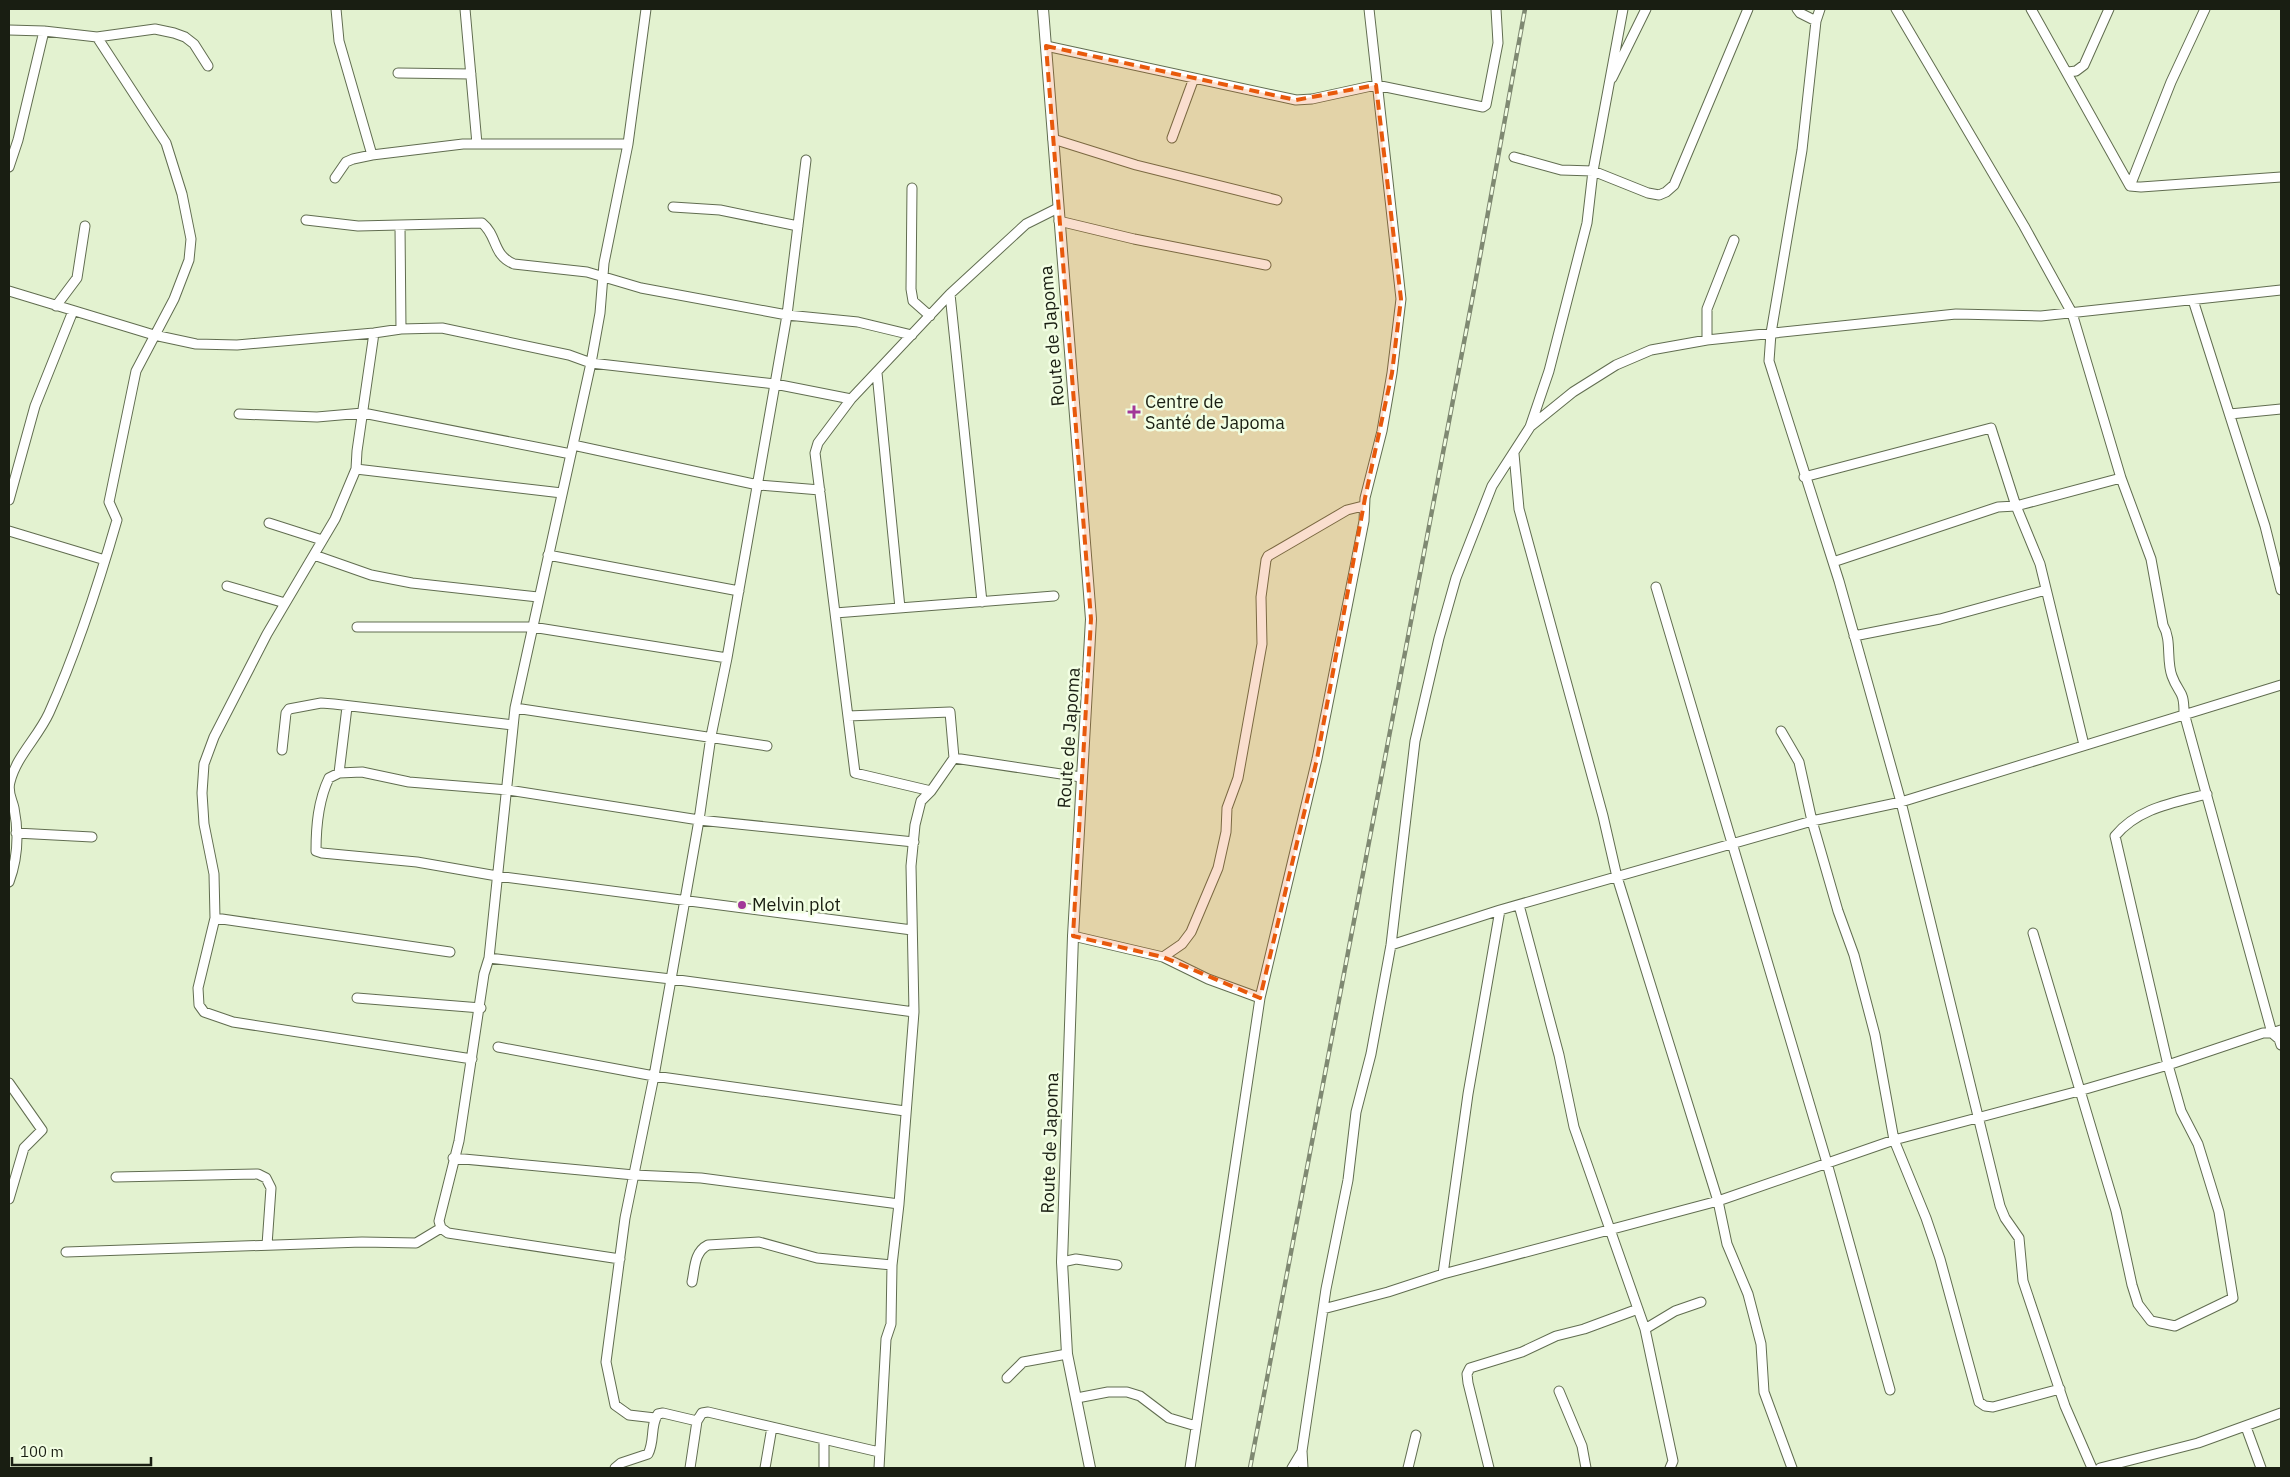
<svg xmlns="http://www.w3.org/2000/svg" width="2290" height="1477" font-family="'IBM Plex Sans',sans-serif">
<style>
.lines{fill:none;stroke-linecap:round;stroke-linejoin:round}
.minor-casing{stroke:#616d50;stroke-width:11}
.tertiary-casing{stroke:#616d50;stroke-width:12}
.minor{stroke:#fff;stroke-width:9}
.tertiary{stroke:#fff;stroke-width:10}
.rail-casing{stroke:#7f8972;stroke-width:4.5}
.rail{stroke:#f2fee3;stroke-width:2.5;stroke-dasharray:8;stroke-linecap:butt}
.marked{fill:#e8590c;fill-opacity:0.2;stroke:#e8590c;stroke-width:4;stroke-dasharray:10 6;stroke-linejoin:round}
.poi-dot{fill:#a23899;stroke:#f2fee3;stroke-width:2}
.labels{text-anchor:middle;stroke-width:5;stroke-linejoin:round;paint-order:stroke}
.street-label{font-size:18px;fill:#191e12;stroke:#f2fee3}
.poi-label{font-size:18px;fill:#191e12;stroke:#f2fee3;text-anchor:start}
</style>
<rect width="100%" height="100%" fill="#e3f2d0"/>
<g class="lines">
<defs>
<path id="minor" d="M336 9 339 41 372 155
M465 9 477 144
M1797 9 1800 13 1816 21
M1820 9 1816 21 1802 150 1771 333 1769 361 1839 581 1901 802 2000 1206 2005 1218 2019 1238 2023 1281 2065 1406 2092 1468
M1896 9 2024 226 2072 313 2121 478 2151 559 2163 625C2172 640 2166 660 2172 676 2179 695 2184 689 2184 713L2272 1033 2279 1039 2281 1045
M2031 9 2130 186 2141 187 2281 177
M9 30 44 31 97 37 155 29 174 33 185 37 194 44 208 66
M1046 46 1296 100 1312 99 1376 85 1483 107 1486 105 1498 43 1496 9
M2068 72 2076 71 2084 65 2109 9
M398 73 471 74
M1612 78 1646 9
M1172 138 1194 78
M1053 139 1136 165 1277 200
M1514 157 1561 170 1593 171 1648 193 1659 195 1666 192 1674 185 1748 9
M9 167 18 140 44 31
M335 178 346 162 353 159 372 155 463 144H628
M2130 186 2171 82 2205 9
M912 188 911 289 913 301 930 316
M673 207 720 210 798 226
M306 220 358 226 482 223C498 236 492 255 514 264L587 272 641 288 787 315 858 322 912 335
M1059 221 1134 239 1266 265
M400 226 401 329
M9 291 154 335 196 344 237 345 374 333 401 329 442 328 569 355 591 363 775 384 851 399
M950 294 982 602
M2193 300 2265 526 2281 590
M56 306 77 278 85 226
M374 333 357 451 356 469 335 519 267 634 214 737 204 764 202 793 204 824 214 874 215 918 198 988 199 1005 204 1012 233 1022 472 1059
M1707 340V309L1734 240
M877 373 900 608
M239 414 317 417 363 413 571 454
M2230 414 2281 409
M1531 426 1573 392 1616 365 1651 350 1707 340 1956 314 2041 316 2281 290
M573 445 758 485 820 490
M1514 454 1519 509 1603 816 1617 877 1718 1201 1727 1244 1748 1294 1761 1344 1764 1392 1792 1468
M356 469 562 493
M1804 477 1991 428 2016 506 2040 564 2084 745
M9 500 35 406 73 311
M269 523 322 540
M9 531 105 560
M314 555 371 575 412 583 538 597
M548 555 739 591
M1833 562 1998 507 2016 506 2121 478
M227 586 285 603
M1656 587 1827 1163 1890 1390
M835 613 1054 596
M357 627H532L727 658
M1854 636 1940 619 2046 590
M515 708 767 746
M848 716 950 712 954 758 931 791 921 801 915 825 911 866 914 1012 899 1204 892 1265 891 1324 886 1339 879 1468
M1781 731 1799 762 1812 821 1838 911 1854 955 1875 1035 1894 1140 1926 1218 1940 1259 1979 1402 1985 1406 1993 1407 2060 1389
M282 750 286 713 289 709 321 703 334 704 513 725
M954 758 1081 777
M339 773 347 707
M931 791 855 773 815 453 818 443 851 399 950 294 1026 224 1058 208
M16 833 92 837
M9 882C18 858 19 833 14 808 12 799 7 792 10 782 16 757 38 737 49 713 77 651 98 586 117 520L109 502 136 371 174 299 189 260 191 239 182 194 166 143 97 37
M1519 905 1559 1055 1574 1127 1645 1329 1673 1461 1670 1468
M215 918 450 952
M912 930 497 876 417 862 322 853 316 851C316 826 318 801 329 778L339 773 362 772 409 782 508 790 699 820 914 842
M2033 933 2116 1211 2132 1285 2138 1304 2151 1321 2175 1326 2233 1298 2219 1212 2198 1144 2181 1111 2168 1065 2115 836C2138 808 2173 803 2207 794
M1073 936 1163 957 1208 979 1260 998
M1391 945 1500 910 1812 821 1901 802 2281 685
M1163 957 1182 944 1191 932 1218 868 1226 832 1227 808 1238 778 1262 644 1261 597 1266 560 1268 556 1347 510 1363 506
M489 958 671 979 914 1012
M357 998 481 1008
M498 1047 654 1076 905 1111
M9 1083 42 1130 24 1148 9 1199
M453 1158 634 1175 701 1178 899 1204
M116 1177 258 1174 266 1178 271 1188 267 1245
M66 1252 362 1242 416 1243 441 1228
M620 1259 448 1233 441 1228 439 1221 459 1141 484 974 489 958 515 708 591 363 600 313 604 263 628 144 646 9
M1062 1262 1076 1259 1117 1265
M1443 1274 1468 1094 1500 910
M692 1282C695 1268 694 1252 708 1245L759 1242 817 1258 892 1265
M1323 1309 1388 1292 1443 1274 1718 1201 1894 1140 2079 1091 2168 1065 2263 1033H2272L2281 1030
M1645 1329 1675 1311 1701 1302
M1007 1378 1023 1362 1067 1354
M1559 1391 1582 1446 1586 1468
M1077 1398 1108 1392H1127L1140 1396 1169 1418 1196 1426
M655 1418 629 1415 615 1405 606 1362 625 1218 654 1076 699 820 711 736 727 658 775 384 787 315 806 160
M2246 1427 2261 1468
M615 1468 621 1463 648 1454C655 1441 650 1425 658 1414L663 1413 697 1421
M690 1468 697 1421 702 1413 708 1412 879 1452
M765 1468 772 1427
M824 1468V1440
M1190 1468 1260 998 1317 759 1364 521 1365 498 1382 431 1392 373 1401 299 1369 9
M1292 1468 1301 1453
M1303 1468 1302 1451 1326 1289 1348 1180 1356 1112 1371 1054 1391 945 1415 741 1439 638 1456 578 1492 486 1530 427 1549 371 1587 223 1593 171 1623 9
M1408 1468 1416 1435
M1489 1468 1468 1383 1467 1374 1470 1368 1522 1352 1556 1336 1584 1329 1638 1309
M2100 1468 2198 1443 2281 1413"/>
<path id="tertiary" d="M1043 9 1091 619 1073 936 1062 1262 1067 1354 1090 1468"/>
</defs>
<!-- minor casing -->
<use href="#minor" class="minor-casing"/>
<!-- tertiary casing -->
<use href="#tertiary" class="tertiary-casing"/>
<!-- minor -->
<use href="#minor" class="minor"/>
<!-- tertiary -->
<use href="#tertiary" class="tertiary"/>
<defs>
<path id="rail" d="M1250 1468 1473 295 1525 9"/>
</defs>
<!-- rail casing -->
<use href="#rail" class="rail-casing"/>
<!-- rail -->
<use href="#rail" class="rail"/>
</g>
<!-- marked area -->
<path class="marked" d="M1046 46 1296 100 1376 85 1401 299 1392 373 1365 498 1317 759 1260 998 1163 957 1073 936 1091 619Z"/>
<!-- markers -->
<g class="poi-dot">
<path d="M1131.5 404.5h5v5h5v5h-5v5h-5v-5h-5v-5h5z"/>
<circle cx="742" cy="905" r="5"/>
</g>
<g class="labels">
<!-- street labels -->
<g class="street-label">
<text transform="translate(1052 336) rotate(-95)" y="6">Route de Japoma</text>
<text transform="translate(1069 738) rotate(-86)" y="6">Route de Japoma</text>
<text transform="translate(1050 1143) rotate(-88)" y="6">Route de Japoma</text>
</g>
<!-- poi labels -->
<g class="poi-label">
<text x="1145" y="408">Centre de<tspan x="1145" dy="21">Santé de Japoma</tspan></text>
<text x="752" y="911">Melvin plot</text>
</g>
</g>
<!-- border -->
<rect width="2290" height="1477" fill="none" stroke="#191e12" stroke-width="20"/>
<!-- scale -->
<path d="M12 1457v8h139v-8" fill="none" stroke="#191e12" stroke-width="2.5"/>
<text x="20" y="1457" font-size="15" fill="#191e12" stroke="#f2fee3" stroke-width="4" paint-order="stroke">100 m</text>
</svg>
